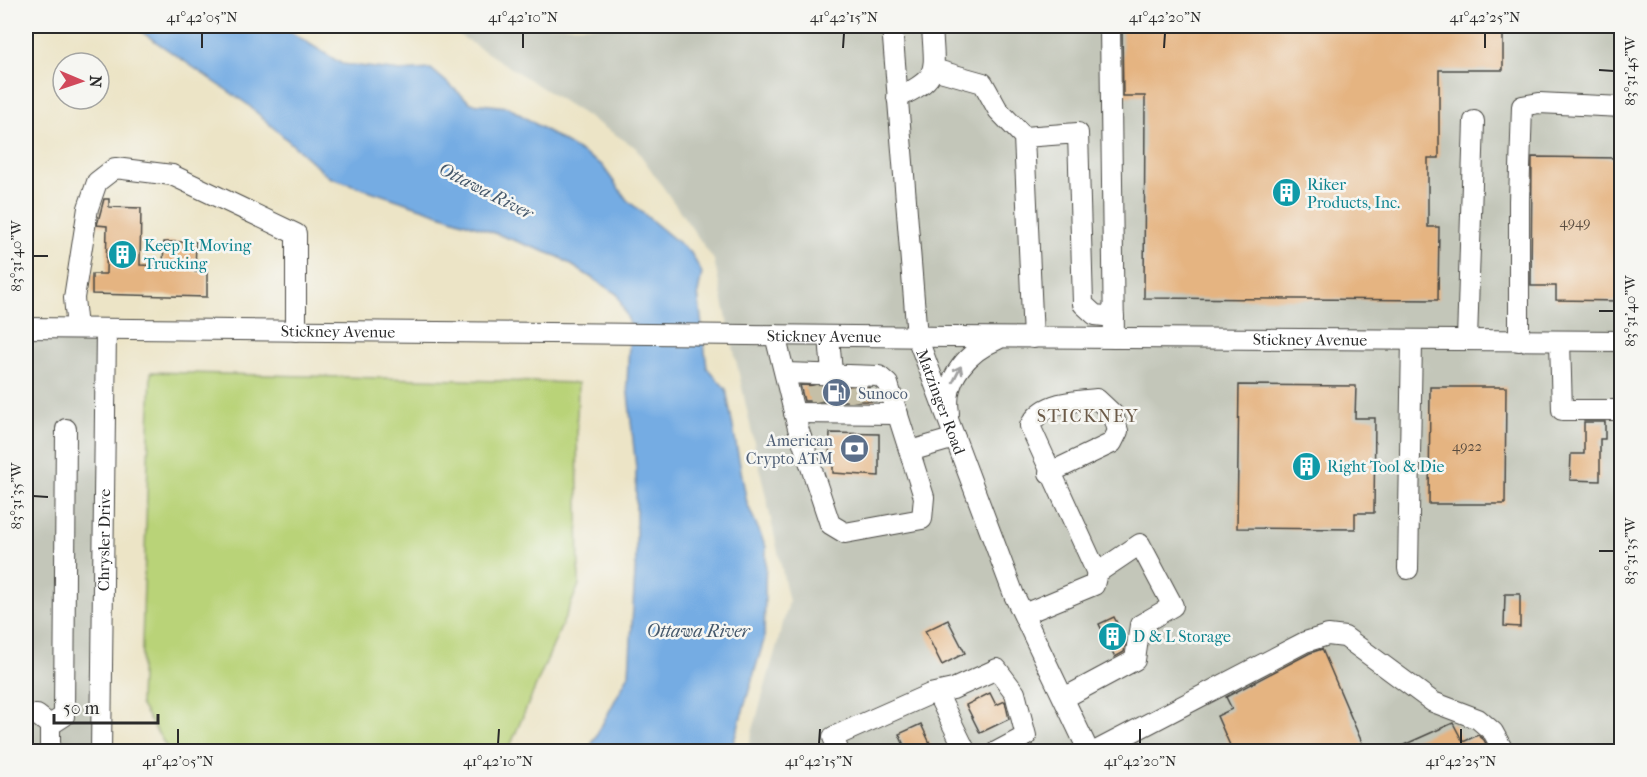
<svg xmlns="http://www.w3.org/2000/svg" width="1647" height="777" font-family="'IM FELL French Canon',serif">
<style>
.industrial{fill:#c3c6b9}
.green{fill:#b9d378;stroke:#727f52;stroke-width:1.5}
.water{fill:#74ace3;stroke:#506c87;stroke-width:1.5}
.building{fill:#e5b481}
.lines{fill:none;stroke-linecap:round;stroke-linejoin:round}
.minor-tunnel{stroke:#c5bfa7;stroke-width:20;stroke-dasharray:20 10;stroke-linecap:butt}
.minor-casing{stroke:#484742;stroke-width:22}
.minor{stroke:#fff;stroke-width:20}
.oneway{stroke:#a0a0a0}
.ticks{fill:none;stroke:#2b2b2b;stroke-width:2}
.labels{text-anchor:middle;stroke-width:5;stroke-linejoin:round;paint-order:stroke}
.number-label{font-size:14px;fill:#5a4d40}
.culture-label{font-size:16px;fill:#0d838f;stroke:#f6f6f2;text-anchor:start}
.street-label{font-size:16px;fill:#2b2b2b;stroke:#f6f6f2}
.service-label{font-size:16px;fill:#4e5e75;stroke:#f6f6f2;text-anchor:start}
.water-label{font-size:18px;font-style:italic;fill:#45586b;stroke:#f6f6f2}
.neighbourhood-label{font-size:18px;letter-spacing:1.5px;fill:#6c5b49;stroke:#f6f6f2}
.neatline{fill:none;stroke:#2b2b2b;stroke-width:2}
.ticks-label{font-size:15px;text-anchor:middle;fill:#2b2b2b}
</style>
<rect width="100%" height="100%" fill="#f6f6f2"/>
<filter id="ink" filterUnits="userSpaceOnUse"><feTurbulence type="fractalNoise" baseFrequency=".0167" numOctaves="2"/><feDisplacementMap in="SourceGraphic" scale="12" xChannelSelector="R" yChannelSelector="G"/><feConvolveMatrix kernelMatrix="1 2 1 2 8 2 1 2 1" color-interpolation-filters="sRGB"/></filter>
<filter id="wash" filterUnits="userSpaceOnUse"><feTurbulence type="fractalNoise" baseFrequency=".008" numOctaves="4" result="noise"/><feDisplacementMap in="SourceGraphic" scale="24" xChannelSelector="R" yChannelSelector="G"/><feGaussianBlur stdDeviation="1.35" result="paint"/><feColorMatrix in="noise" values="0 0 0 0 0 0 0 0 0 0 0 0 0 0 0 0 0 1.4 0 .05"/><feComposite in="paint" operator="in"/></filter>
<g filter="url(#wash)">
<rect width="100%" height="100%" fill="#ece4c6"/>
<!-- industrial -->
<path class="industrial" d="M363 26H1621V751H747L789 602 714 260 635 147 456 33 369 32Z
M26 329H106L101 751 26 752Z"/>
<!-- green -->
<path class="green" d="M151 372 578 383 577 423 579 585 508 751H169L140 704Z"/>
<!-- water -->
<path class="water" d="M133 26H281L342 64 401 71 431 69 471 103 508 107 602 165 627 200 691 253 702 273 698 293 707 368 726 389 747 503 766 547 764 640 731 751H588L629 674 636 556V468L627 384 630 324 617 294 559 257 481 228 329 177 247 104Z"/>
<g id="blocks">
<!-- building -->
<path class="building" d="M1146 26H1503V70H1439V158H1428V227H1439L1438 300 1144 298 1145 96H1123L1122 28H1146Z
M1532 157 1622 158V301L1556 300V286H1531Z
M104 199H109V207L141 208 140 265 163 266 164 242H196L195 272H207V297L92 294V274H106L107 226 97 225Z
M800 385 821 386 824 393 833 398 840 395 845 387 870 388 876 401H804Z
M1239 385 1356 386 1355 418H1375L1374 513H1355V529L1237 528Z
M1430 387H1506L1505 504H1429Z
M1584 422H1605V439H1600V481L1570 480 1571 454H1584Z
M830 433 879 434V476L833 473V465H829Z
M1505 594H1520V627L1504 626Z
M1114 617 1126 641 1124 652 1115 657 1099 624Z
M948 620 965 653 942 665 925 631Z
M1322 649 1366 752H1233L1217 716 1232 709 1226 697 1310 653Z
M990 693 996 705 1005 701 1009 719 980 733 966 705Z
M1453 723 1463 742 1478 735 1484 740 1490 752H1388Z
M921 724 934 752H907L899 734Z"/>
</g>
</g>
<g filter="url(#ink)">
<use href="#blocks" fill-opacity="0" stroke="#484742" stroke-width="1.5"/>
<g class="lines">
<!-- minor-tunnel -->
<path class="minor-tunnel" d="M816 385 820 401
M833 386 839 401
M854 386 857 401"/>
<defs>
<g id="minor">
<path id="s1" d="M892 26 917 337 1014 595 1089 752"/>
<path d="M1110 26 1114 338"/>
<path d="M933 69 983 83 998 110 1024 137 1033 338"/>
<path d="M897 98C942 77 934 71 932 26"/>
<path d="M1024 137 1078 133 1083 304 1095 315 1114 317"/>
<path id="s2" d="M26 328 951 337 1622 341"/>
<path d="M77 328 74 298 88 208 97 182 115 168 172 175 296 234V331"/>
<path d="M775 335 798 428 830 524 845 533 922 519 924 497 888 384 879 376 785 373"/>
<path d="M829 336 833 386"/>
<path d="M1467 340 1474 121"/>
<path d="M1519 341V201L1522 106 1539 103 1622 107"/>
<path d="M1560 341 1562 410H1622"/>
<path d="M794 413 898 414"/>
<path d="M949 413C943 378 969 351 998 339"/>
<path d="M910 451 955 438"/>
<path d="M1049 473 1112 443 1118 431 1113 414 1097 399C1071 402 1043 401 1030 426L1097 573"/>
<path d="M1408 569 1412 340"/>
<path d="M1024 614 1094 585 1097 573 1140 544 1173 606 1140 625 1135 660 1064 698"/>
<path d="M937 693 966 752"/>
<path d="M26 715H37L50 725"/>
<path d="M50 725 64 716 66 429"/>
<path d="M50 725V752"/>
<path id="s3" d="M101 752 106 329"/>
<path d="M839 752 833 737 930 694 953 689 997 669 1015 693 1026 736 996 752"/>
<path d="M1094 752 1305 642 1328 635 1345 637 1433 702 1478 719 1493 732 1504 752"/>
</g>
</defs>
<!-- minor casing -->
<use href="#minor" class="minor-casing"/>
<!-- minor -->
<use href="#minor" class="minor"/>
</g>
<!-- one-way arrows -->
<defs><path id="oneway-shaft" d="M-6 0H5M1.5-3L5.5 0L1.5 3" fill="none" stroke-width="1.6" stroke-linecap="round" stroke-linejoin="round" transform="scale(1.5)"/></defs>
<use class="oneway" href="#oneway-shaft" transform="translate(957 374) rotate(-63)"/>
</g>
<!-- ticks -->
<path class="ticks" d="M202 48V33M523 48V33M843 48 844 33M1164 48 1165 33M1485 48V33M1599 70 1614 71M33 256H48M1599 311H1614M33 496 48 497M1599 551H1614M178 744V729M498 744 499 729M819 744 820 729M1140 744V729M1461 744V729"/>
<!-- icons -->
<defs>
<symbol id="building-disc" viewBox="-11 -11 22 22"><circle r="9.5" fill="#0f9aa8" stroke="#f6f6f2"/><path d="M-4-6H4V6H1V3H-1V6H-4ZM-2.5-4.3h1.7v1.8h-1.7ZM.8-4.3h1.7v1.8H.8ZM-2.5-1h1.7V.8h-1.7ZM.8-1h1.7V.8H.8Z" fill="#fff"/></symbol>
<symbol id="fuel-disc" viewBox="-11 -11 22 22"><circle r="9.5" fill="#5c6f8a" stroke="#f6f6f2"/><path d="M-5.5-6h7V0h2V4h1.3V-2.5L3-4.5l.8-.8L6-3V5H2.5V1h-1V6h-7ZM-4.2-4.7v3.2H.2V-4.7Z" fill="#fff"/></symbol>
<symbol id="bank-disc" viewBox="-11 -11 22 22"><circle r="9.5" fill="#5c6f8a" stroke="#f6f6f2"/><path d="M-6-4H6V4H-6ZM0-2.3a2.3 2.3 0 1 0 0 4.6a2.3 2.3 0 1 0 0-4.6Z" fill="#fff"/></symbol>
</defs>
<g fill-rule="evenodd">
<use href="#building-disc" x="1270" y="176" width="33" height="33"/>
<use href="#building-disc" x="106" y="238" width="33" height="33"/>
<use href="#fuel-disc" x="820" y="376" width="33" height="33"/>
<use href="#bank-disc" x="838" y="432" width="33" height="33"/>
<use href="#building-disc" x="1290" y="450" width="33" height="33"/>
<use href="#building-disc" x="1096" y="620" width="33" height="33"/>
</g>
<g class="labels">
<!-- number labels -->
<g class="number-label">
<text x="1575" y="227">4949</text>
<text x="1467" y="451">4922</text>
</g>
<!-- culture labels -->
<g class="culture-label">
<text x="1307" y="190">Riker<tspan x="1307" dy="18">Products, Inc.</tspan></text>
<text x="144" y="251">Keep It Moving<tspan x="144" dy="18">Trucking</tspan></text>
<text x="1327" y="472">Right Tool &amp; Die</text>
<text x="1133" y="642">D &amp; L Storage</text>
</g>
<!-- street labels -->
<g class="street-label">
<text dy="6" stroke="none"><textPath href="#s2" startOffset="312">Stickney Avenue</textPath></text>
<text dy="6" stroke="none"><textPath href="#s2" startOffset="798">Stickney Avenue</textPath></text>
<text dy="6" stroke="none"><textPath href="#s2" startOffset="1284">Stickney Avenue</textPath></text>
<text dy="6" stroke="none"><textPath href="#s1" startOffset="381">Matzinger Road</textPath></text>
<text dy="6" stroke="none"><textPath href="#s3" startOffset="212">Chrysler Drive</textPath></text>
</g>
<!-- service labels -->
<g class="service-label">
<text x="858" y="399">Sunoco</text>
<text x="833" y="446" text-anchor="end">American<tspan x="833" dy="18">Crypto ATM</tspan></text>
</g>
<!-- water labels -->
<g class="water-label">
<text transform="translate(486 191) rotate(27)" y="6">Ottawa River</text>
<text x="698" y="637">Ottawa River</text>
</g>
<!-- neighbourhood labels -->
<g class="neighbourhood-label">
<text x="1088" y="422">STICKNEY</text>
</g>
</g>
<!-- margin -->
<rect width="1647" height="777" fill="none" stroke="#f6f6f2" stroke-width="66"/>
<!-- north arrow -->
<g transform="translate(81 81) rotate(92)"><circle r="28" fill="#f6f6f2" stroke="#a5a5a2" stroke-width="1.5"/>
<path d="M0-4.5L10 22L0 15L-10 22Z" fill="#d1495b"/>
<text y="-9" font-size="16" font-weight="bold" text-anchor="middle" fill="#2b2b2b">N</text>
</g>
<!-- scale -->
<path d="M54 714v9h104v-9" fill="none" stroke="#2b2b2b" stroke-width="3"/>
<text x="63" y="714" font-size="18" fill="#2b2b2b" stroke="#f6f6f2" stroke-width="4.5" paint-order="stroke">50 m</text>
<rect x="33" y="33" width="1581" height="711" class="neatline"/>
<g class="ticks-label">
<text x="202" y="22">41°42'05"N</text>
<text x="523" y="22">41°42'10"N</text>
<text x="844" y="22">41°42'15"N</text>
<text x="1165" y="22">41°42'20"N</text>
<text x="1485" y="22">41°42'25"N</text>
<text transform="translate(1630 71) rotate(-90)" y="5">83°31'45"W</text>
<text transform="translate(16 256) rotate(-90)" y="5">83°31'40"W</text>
<text transform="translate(1630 311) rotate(-90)" y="5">83°31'40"W</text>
<text transform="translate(16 496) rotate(-90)" y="5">83°31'35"W</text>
<text transform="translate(1630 551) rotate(-90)" y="5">83°31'35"W</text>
<text x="178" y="766">41°42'05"N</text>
<text x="498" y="766">41°42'10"N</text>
<text x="819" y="766">41°42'15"N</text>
<text x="1140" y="766">41°42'20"N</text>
<text x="1461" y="766">41°42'25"N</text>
</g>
</svg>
